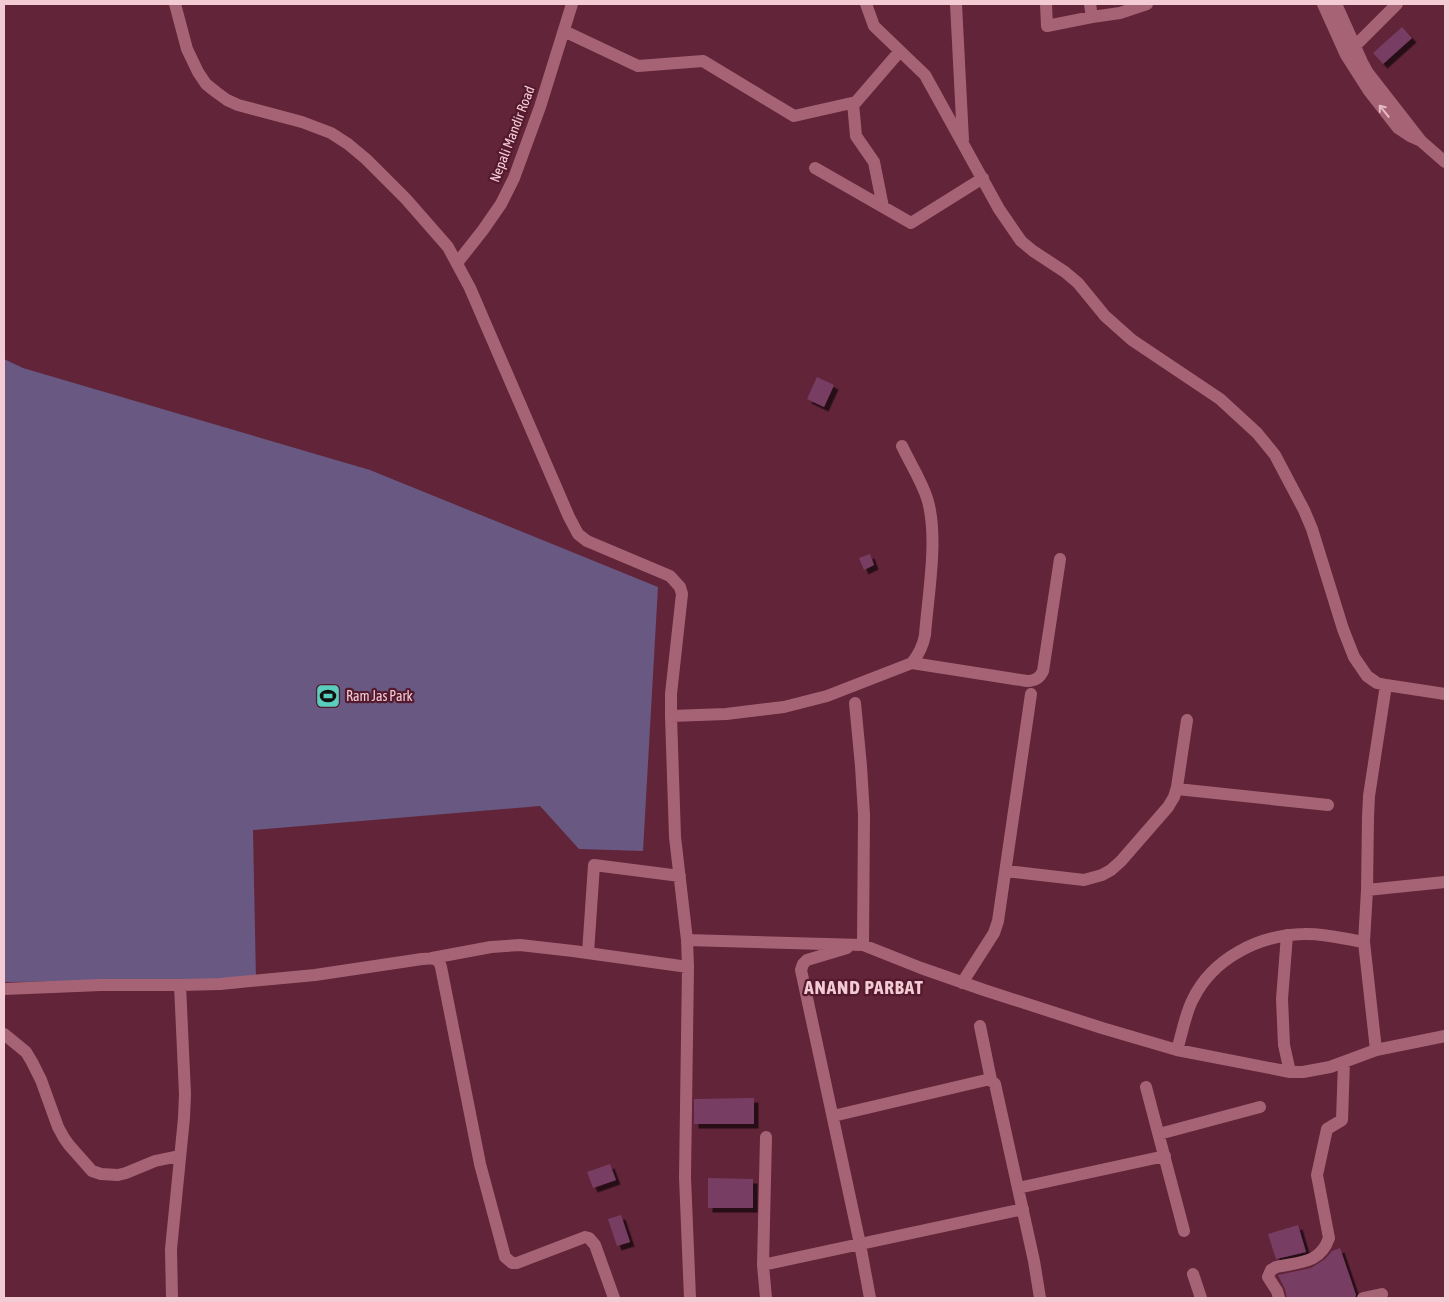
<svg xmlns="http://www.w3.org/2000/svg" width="1449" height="1302" font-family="'Asap Condensed',sans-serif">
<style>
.green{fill:#685882}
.building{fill:#783d64;filter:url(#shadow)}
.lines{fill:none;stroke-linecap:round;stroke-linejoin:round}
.minor{stroke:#a76376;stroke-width:12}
.oneway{stroke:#e7bbc6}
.labels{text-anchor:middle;stroke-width:4.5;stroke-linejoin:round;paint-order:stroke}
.street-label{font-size:14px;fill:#f2cbd4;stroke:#55192e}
.poi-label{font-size:14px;fill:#f2cbd4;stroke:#55192e;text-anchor:start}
.district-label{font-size:19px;font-weight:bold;letter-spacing:1px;fill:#f2cbd4;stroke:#55192e}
</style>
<defs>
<filter id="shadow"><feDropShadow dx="4.5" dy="4.5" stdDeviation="0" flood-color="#0009"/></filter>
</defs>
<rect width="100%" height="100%" fill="#612438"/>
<!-- green -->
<path class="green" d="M4 359 23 368 370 470 658 587 643 851 579 849 540 806 253 830 256 980 4 982Z"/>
<!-- building -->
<path class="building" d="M1402 27 1412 38 1383 64 1373 53Z
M817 377 834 385 824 407 807 399Z
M870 554 874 565 864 570 859 558Z
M754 1098V1124H694V1099Z
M610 1164 616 1180 593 1188 587 1172Z
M708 1178 753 1179V1208H708Z
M621 1215 630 1242 617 1246 608 1219Z
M1298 1225 1306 1252 1276 1259 1268 1234Z
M1340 1248 1356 1295 1355 1298H1287L1285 1289 1278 1275 1311 1268 1325 1259 1332 1251Z"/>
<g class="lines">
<!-- minor -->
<path class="minor" d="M175 4 187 49 198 72 206 84 216 92 227 100 238 105 302 122 331 133 348 144 366 159 406 199 448 247 470 288 569 517 578 534 587 541 670 576 680 587 682 594 671 694V716L675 837 687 940 688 967 685 1177 690 1298
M866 4 874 26 925 75 999 209 1021 241 1033 251 1065 272 1078 283 1105 316 1132 340 1220 399 1257 433 1275 455 1304 510 1312 529 1343 629 1354 657 1367 676 1377 683 1386 685 1445 694
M956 4 963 140
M1046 4 1047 26 1092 17
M1090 4 1092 17 1120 13 1147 4
M1323 4 1346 55 1369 91 1398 128 1410 136 1419 140
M1336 4 1362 62 1368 73 1421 141 1445 162
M564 31 638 66 703 61 794 116 856 102 900 51
M1355 46 1397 4
M853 103 856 136 874 162 883 207
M815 168 911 223 983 178
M457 263 483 230 501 204 514 178 540 107 572 4
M912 663 1027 681C1035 681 1040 678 1043 671L1060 559
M855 703 861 766 864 815 863 945
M671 716 726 714 784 707 827 696 912 663C919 654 923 646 925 635 928 594 939 536 927 498 921 480 910 463 902 446
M1177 789 1328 805
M1006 871 1084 880 1102 875 1111 870 1121 861 1168 807 1174 797 1177 787 1187 720
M1367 890 1445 882
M1287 935 1282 999 1284 1045 1290 1072
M687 940 863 945 921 968 984 990 1102 1028 1177 1050 1290 1072H1303L1330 1067 1376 1050 1445 1036
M847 948 807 960 803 964 801 970 860 1244 870 1298
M588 953 594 865 680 876
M432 958 491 947 520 945 573 951 688 967
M962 983 994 933 998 921 1031 694
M4 989 101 985H180L220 984 315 975 422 959C431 958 439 957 441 967L480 1164 505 1257 512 1263H517L585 1237 589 1238 595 1245 614 1298
M980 1026 991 1080
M4 1034 26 1052 32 1062 41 1080 58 1127 64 1138 69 1145 92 1171 101 1174 118 1175 126 1173 155 1161 179 1156
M1177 1050C1182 1034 1185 1014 1193 999 1213 958 1259 935 1304 934 1324 933 1344 939 1364 942
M1376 1050 1364 942 1367 890 1368 817 1369 796 1386 685
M1146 1087 1184 1231
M833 1116 986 1080H991L995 1084 1034 1261 1040 1298
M1159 1134 1260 1107
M1018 1188 1165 1156
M763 1265 766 1137
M1193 1274 1201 1298
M172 1298 171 1249 184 1118 185 1094 180 985
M766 1298 763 1265 1023 1209
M1279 1298 1277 1291 1268 1277 1271 1270 1276 1267C1299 1262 1320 1264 1329 1238L1317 1175 1327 1129 1342 1120 1344 1062
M1363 1298 1382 1294"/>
</g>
<!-- one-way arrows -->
<defs><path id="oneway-shaft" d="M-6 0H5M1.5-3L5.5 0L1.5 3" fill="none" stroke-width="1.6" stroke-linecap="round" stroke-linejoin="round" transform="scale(1.25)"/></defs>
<use class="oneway" href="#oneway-shaft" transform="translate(1384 111) rotate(-129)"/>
<!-- icons -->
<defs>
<symbol id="stadium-square" viewBox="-11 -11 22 22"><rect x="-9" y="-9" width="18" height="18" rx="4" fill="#5acebd" stroke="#55192e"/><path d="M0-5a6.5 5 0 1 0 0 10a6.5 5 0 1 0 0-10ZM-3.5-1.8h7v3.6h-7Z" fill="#111"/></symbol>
</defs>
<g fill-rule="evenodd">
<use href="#stadium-square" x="314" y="682" width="28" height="28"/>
</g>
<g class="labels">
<!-- street labels -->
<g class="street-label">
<text transform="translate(512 134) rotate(-69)" y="5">Nepali Mandir Road</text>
</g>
<!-- poi labels -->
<g class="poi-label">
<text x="346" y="701">Ram Jas Park</text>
</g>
<!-- district labels -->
<g class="district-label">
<text x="864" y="994">ANAND PARBAT</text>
</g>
</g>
<!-- border -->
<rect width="1449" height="1302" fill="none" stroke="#f2cbd4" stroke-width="10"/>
</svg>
